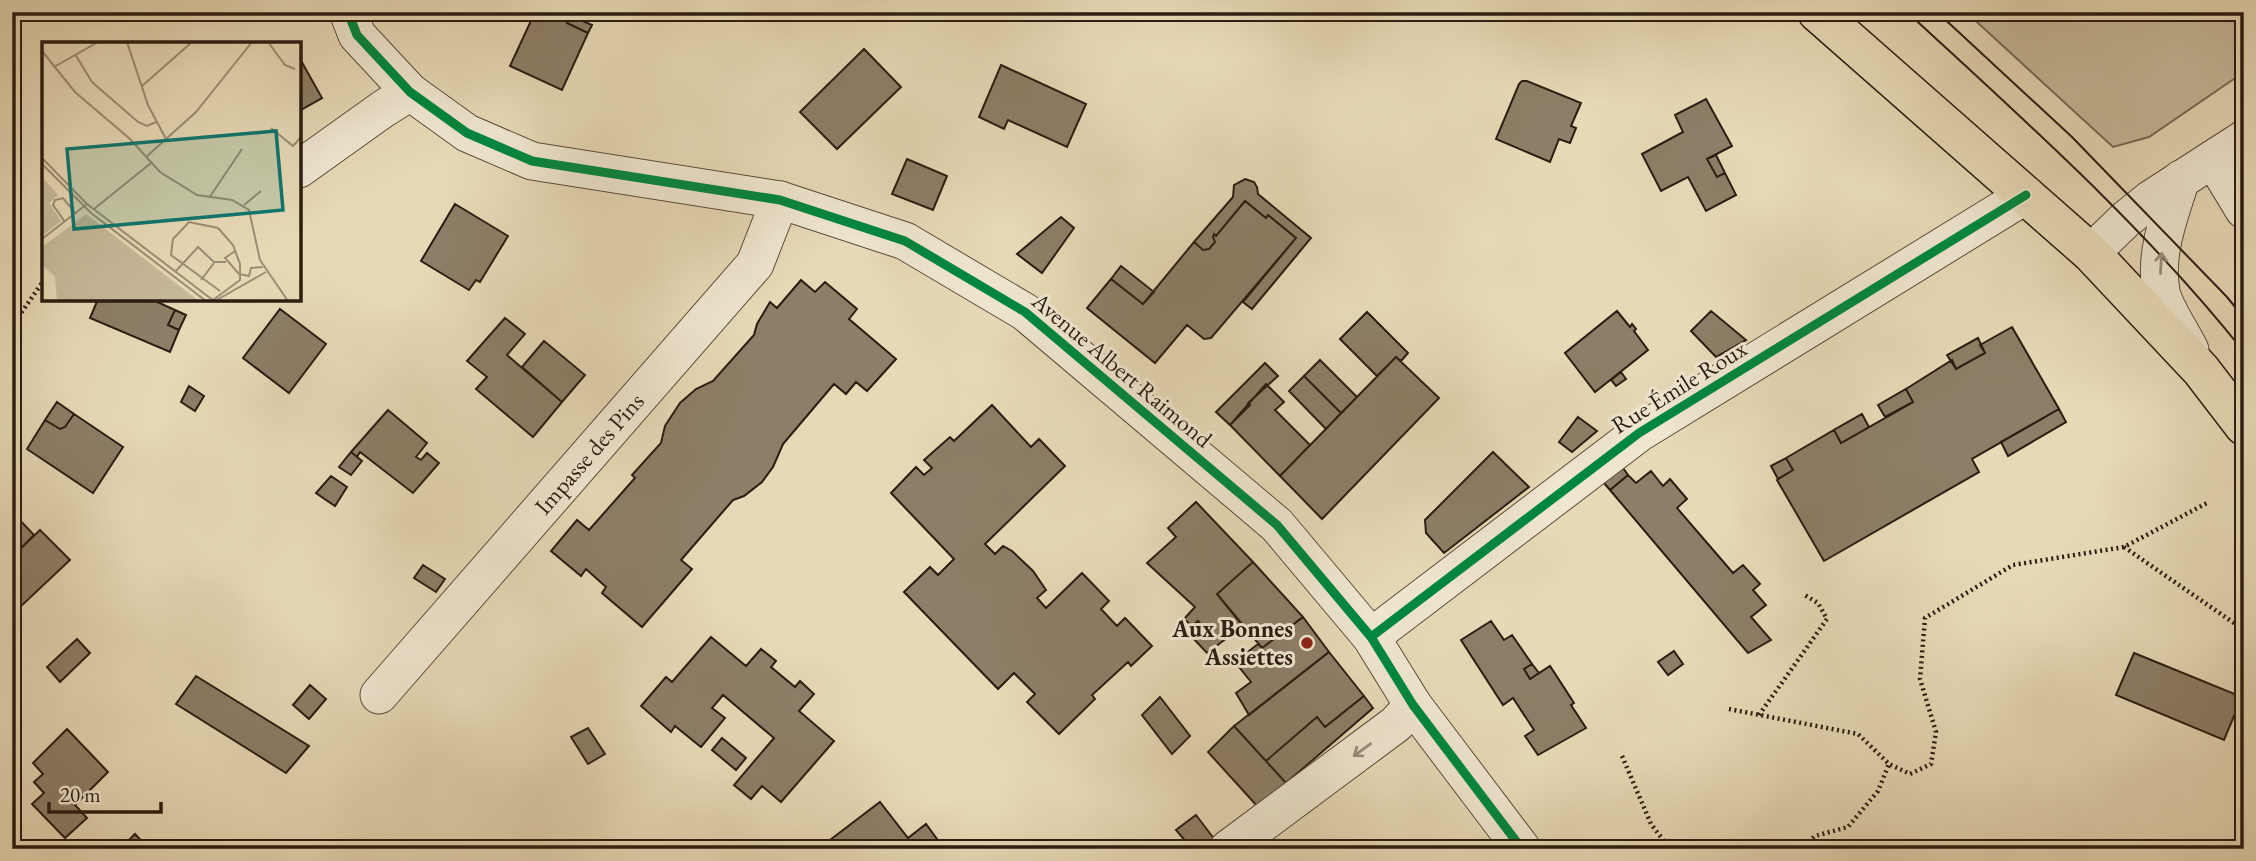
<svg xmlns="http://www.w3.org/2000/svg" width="2256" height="861" font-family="'EB Garamond',serif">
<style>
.green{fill:#c7b99a;stroke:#796a56;stroke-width:2}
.building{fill:#8d7e67;stroke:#2b1c12;stroke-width:2}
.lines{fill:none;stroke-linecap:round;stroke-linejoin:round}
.minor-casing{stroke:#5a4b3b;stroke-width:39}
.major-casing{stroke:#2b1c12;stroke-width:41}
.path{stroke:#2b1c12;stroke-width:4.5;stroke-dasharray:2 3.5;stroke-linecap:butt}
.minor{stroke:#efe6d0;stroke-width:37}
.major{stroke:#e7d9b6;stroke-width:38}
.tram{stroke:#2b1c12;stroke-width:2}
.cycleway-casing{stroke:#efe6d0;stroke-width:13}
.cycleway{stroke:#00873e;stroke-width:9}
.oneway{stroke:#978b7a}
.poi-dot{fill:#8f2418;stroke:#efe6d0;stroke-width:2.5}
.labels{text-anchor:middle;stroke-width:6;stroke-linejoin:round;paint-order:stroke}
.street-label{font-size:24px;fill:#2b1c12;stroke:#efe6d0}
.poi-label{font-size:24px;font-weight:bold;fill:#2b1c12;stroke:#efe6d0;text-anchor:end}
.inset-road{fill:none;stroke:#9c8d74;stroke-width:2}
.view{fill:#0f766e;fill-opacity:0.15;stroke:#0f766e;stroke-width:3.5}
.inset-edge{fill:none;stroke:#2b1c12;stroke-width:3.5}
</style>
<rect width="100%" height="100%" fill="#e7d9b6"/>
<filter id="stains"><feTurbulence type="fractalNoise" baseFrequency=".00286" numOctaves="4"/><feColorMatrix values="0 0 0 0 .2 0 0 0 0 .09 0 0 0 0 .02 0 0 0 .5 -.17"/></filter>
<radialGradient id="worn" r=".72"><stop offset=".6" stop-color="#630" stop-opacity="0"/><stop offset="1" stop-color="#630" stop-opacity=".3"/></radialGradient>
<!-- green -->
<path class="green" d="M1966 12H2244V72L2149 137 2113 147Z"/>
<!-- building -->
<path class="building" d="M535 12H564L571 16 567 23 588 33 562 90 510 66Z
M571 16 592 25 588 33 567 23Z
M864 49 901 87 837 149 800 112Z
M299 57 322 98 299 111Z
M1001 65 1086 104 1067 147 1008 120 1004 129 979 117Z
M1522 81H1527L1581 103 1571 126 1576 128 1570 143 1559 139 1550 162 1496 139 1519 84Z
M1706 99 1732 146 1707 159 1717 177 1725 173 1736 195 1706 211 1688 177 1661 191 1642 154 1683 132 1675 115Z
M1716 155 1725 173 1717 177 1707 159Z
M907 159 947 176 933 210 892 194Z
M1245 179 1254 182 1257 187 1258 194 1311 238 1252 309 1243 302 1296 238 1268 215 1266 218 1245 201 1216 236 1214 234 1213 237 1215 242 1209 249 1203 250 1194 242 1233 197 1234 185Z
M1245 201 1266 218 1268 215 1296 238 1211 338 1204 339 1187 325 1155 363 1087 308 1111 279 1143 304 1194 242 1203 250 1209 249 1215 242 1213 237 1214 234 1216 236Z
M455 204 508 236 480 282 476 280 469 290 421 261Z
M1061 217 1074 228 1042 273 1017 254Z
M1121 266 1154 292 1143 304 1111 279Z
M801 280 815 292 825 282 857 309 849 319 896 359 867 391 856 382 846 394 834 384 783 444 773 467 762 482 744 496 733 500 681 560 692 569 642 627 602 593 606 587 586 569 581 576 551 551 577 520 589 530 635 478 632 475 661 443 665 426 680 403 696 389 713 381 754 335 757 324 770 302 777 308Z
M98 299H151L175 310 168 325 179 330 170 352 90 318Z
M280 309 326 344 289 393 243 358Z
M175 310 186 315 179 330 168 325Z
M1617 311 1630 327 1632 324 1636 329 1634 331 1648 350 1595 392 1565 353Z
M1711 311 1746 340 1716 357 1691 331Z
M1367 312 1408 353 1401 361 1396 357 1377 376 1340 339Z
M505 318 525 334 507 355 562 402 533 437 476 389 487 377 467 361Z
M2012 327 2059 409 1972 459 1979 472 1824 561 1777 480 1793 470 1786 458 1834 430 1841 443 1913 402 1906 389 1952 360 1956 369 1985 353 1980 345Z
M1978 338 1985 353 1956 369 1947 355Z
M544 341 585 375 562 402 522 367Z
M1396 357 1439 398 1322 519 1280 476Z
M1320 360 1357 397 1341 413 1304 376Z
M1265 363 1278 376 1248 403 1250 405 1230 425 1216 412Z
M1621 372 1626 379 1616 386 1611 380Z
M1304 376 1341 413 1326 429 1289 391Z
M1266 384 1284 402 1275 410 1310 445 1280 476 1230 425Z
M189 386 204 396 195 411 181 402Z
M1906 389 1913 402 1885 417 1878 405Z
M57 402 74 414 65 427 60 429 45 420Z
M992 405 1031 447 1039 439 1065 466 985 544 995 554 1003 546 1012 551 1033 571 1046 590 1037 598 1046 608 1082 573 1109 601 1101 609 1117 626 1125 618 1152 646 1131 666 1128 662 1092 695 1095 699 1059 734 1027 702 1035 694 1014 673 998 689 904 592 930 567 938 575 954 559 891 493 916 467 924 475 932 468 924 460 950 437 954 441Z
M2059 409 2066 422 2008 456 2001 442Z
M388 410 427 443 416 457 421 460 427 453 439 463 413 493 360 452 357 457 351 452Z
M74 414 123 447 93 493 27 449 45 420 60 429 65 427Z
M1862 414 1869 427 1841 443 1834 430Z
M1578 417 1597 431 1572 452 1559 442Z
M351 452 362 461 351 475 339 467Z
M1493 452 1529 487 1444 553 1426 533 1425 520Z
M1786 458 1793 470 1778 479 1771 466Z
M1623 468 1628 475 1610 490 1603 482Z
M1651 471 1663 486 1670 479 1687 499 1677 508 1733 573 1743 565 1760 584 1753 590 1766 605 1751 617 1771 640 1748 653 1610 490 1628 475 1636 483Z
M331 476 347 487 335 506 316 493Z
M1196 502 1253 562 1217 594 1243 626 1207 653 1192 637 1203 627 1198 621 1192 626 1184 619 1195 607 1147 563 1176 537 1168 528Z
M12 512 34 535 14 555 12 553Z
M40 530 70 560 18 609 12 604V553L14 555Z
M1253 562 1303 617 1262 648 1217 594Z
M423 565 445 579 436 592 414 578Z
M1303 617 1329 652 1249 715 1236 693 1251 682 1235 662 1258 644 1262 648Z
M1491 621 1504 640 1512 635 1532 664 1524 669 1530 679 1550 666 1574 703 1571 705 1586 728 1538 755 1525 736 1534 730 1513 698 1503 705 1461 640Z
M711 637 746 666 761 649 776 661 771 667 795 687 800 681 814 694 799 711 834 741 781 802 762 786 751 799 734 785 774 738 723 695 712 708 725 718 701 747 675 726 671 732 641 706 666 677 672 682Z
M77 639 90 653 60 682 47 667Z
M1674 651 1683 664 1668 675 1658 662Z
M1329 652 1364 696 1325 727 1317 717 1266 761 1234 726Z
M2134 653 2242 697 2224 740 2116 695Z
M1532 664 1539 673 1530 679 1524 669Z
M196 676 309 746 286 773 176 704Z
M310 685 326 699 309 719 293 705Z
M1364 696 1373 708 1286 783 1266 761 1317 717 1325 727Z
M1160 697 1190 736 1172 754 1142 715Z
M1234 726 1286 783 1258 807 1208 752Z
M588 728 605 754 588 764 571 737Z
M67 729 108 772 75 805 87 818 65 838 32 804 44 793 34 782 43 774 33 763Z
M722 738 746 758 736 770 712 750Z
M880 802 908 838 926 824 937 839 932 843 937 849H824L832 843 830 840Z
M1196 815 1215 840 1205 849H1192L1176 830Z
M135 834 149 849H120Z"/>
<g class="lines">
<defs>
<g id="minor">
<path d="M348 12 357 35 410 92 467 133 532 161 780 200 905 241 1025 312 1277 525 1371 637 1413 705 1522 849"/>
<path d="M2213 159 2244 210"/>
<path d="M299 169 383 109 410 92"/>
<path d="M2181 179C2170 214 2154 253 2161 291 2163 306 2183 335 2190 350"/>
<path d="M2091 253 2125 220 2151 199 2244 139"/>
<path d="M1371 637 1639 433 2026 195"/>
<path id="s1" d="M379 695 755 264 780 200"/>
<path d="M1228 849 1396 724 1413 705"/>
</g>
<path id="major" d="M1817 12 2091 253 2201 370 2244 426"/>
</defs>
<!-- minor casing -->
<use href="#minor" class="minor-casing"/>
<!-- major casing -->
<use href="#major" class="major-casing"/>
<!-- path -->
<path class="path" d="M12 326 44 280
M2124 547 2244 630
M1729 709 1858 734 1889 764 1910 774 1931 764 1936 732 1920 679 1925 618 2013 565 2124 547 2207 503
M1759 715 1827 619 1818 603 1803 594
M1622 756 1651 824 1670 849
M1800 849 1815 836 1848 827 1878 791 1889 764"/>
<!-- minor -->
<use href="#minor" class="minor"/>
<!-- major -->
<use href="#major" class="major"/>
<!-- tram -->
<path class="tram" d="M1907 12C2024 120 2145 227 2244 352
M1937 12 2072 137 2227 297 2244 318"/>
<defs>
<path id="cycleway" d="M348 12 357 35 410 92 467 133 532 161 780 200 905 241 1025 312 1277 525 1371 637 1413 705 1522 849
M1371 637 1639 433 2026 195"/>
</defs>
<!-- cycleway casing -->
<use href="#cycleway" class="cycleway-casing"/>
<!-- cycleway -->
<use href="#cycleway" class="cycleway"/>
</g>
<!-- one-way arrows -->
<defs><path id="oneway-shaft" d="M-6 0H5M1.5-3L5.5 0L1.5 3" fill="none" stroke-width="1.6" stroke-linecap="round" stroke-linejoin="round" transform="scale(1.75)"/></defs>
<g class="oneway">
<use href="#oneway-shaft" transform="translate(2161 263) rotate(-87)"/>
<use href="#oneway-shaft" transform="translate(1362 750) rotate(144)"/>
</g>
<!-- markers -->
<circle class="poi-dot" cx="1307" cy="643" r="7"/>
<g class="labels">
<!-- street labels -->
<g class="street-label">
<text transform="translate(1122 370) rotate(40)" y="8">Avenue Albert Raimond</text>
<text transform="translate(1679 387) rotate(-32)" y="8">Rue Émile Roux</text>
<text dy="8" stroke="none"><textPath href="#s1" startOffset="320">Impasse des Pins</textPath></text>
</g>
<!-- poi labels -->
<g class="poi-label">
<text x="1293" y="637">Aux Bonnes<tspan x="1293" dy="28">Assiettes</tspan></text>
</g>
</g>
<!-- overview -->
<g transform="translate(42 42)">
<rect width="259" height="259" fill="#e7d9b6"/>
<path d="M0 135 16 153 7 161 19 179 0 194ZM44 172 157 259H15L13 235 0 222V205Z" fill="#c7b99a"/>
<path class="inset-road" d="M85 0 106 63 124 97M226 0 243 23 253 27M0 9 33 50 88 97 118 130 155 153 190 158 207 168 218 218 246 259M33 12 50 40 96 80 105 84 114 80M12 25 56 0M100 44 150 0M229 86 251 104 259 95M104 115 154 70 210 0M0 116 45 162 172 259M0 122 49 171 164 259M167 156 200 107M202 163 219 149M52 167 109 121M23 180 11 163 13 158 21 156 34 172M0 197 45 162M193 209 183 216 197 232 207 234 209 226 221 225M134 229 156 205 172 220H184M159 238 172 221M171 258 198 238V222L191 203 176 186 147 180 131 197 129 213 178 249M173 259 224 230"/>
<path class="view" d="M234 89 241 168 32 187 25 107Z"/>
<rect width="259" height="259" class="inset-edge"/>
</g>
<!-- margin -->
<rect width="2256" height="861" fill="none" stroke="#e7d9b6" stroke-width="42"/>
<rect x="14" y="14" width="2228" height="833" fill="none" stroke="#2b1c12" stroke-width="3.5"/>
<rect x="21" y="21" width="2214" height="819" fill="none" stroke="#2b1c12" stroke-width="2"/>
<!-- scale -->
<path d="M49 802v10h112v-10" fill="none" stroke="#2b1c12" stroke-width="3.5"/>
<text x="60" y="802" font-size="21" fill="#2b1c12" stroke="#efe6d0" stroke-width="5" paint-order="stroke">20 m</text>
<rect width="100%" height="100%" filter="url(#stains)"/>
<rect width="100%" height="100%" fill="url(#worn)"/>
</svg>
